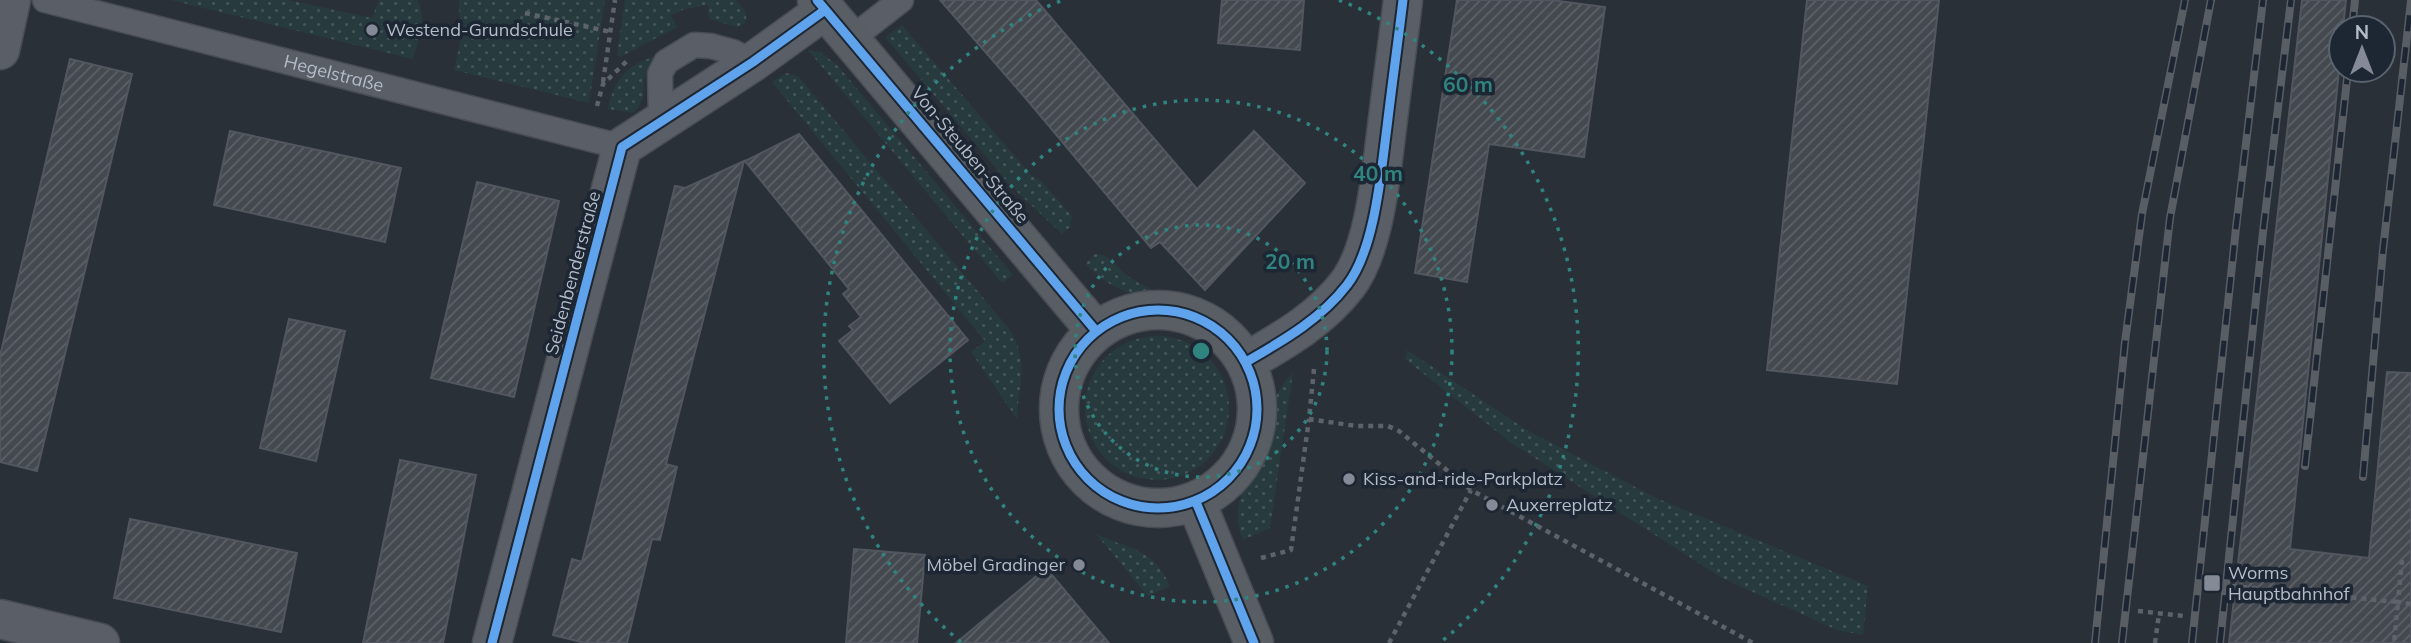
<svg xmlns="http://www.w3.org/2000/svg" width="2411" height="643" font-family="Mulish,sans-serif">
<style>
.grass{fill:url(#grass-dots)}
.building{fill:url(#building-hatch);stroke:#52575f;stroke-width:2}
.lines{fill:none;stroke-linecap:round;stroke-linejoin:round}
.lane-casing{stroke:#484c53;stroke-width:27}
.street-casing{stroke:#484c53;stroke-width:41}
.secondary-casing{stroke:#484c53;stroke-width:41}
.path{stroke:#5d636a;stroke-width:4.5;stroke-dasharray:5 5;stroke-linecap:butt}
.lane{stroke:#5a5e66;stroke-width:24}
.street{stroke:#5a5e66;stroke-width:38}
.secondary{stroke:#595d64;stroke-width:38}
.rail-casing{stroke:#595d64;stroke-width:8}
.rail{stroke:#1d2633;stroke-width:5;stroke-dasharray:16;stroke-linecap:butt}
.cycleway-casing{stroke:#1d2633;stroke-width:13}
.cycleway{stroke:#60a3ed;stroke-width:9}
.ring{fill:none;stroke:#308480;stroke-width:3.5;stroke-dasharray:3.5 7}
.poi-dot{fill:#848b96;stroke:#1d2633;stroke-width:2.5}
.labels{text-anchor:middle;stroke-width:7;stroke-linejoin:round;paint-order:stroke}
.poi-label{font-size:18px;fill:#b4bcc9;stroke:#1d2633;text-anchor:start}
.street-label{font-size:18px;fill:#b4bcc9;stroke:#1d2633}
.centre{fill:#308480;stroke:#1d2633;stroke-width:3.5}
.ring-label{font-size:21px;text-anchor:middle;font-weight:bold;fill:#308480;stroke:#1d2633;stroke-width:7;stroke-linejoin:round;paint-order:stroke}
</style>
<defs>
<pattern id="grass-dots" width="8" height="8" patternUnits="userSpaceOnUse" patternTransform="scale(1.75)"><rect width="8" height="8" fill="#273a3e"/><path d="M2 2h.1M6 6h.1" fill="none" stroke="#445559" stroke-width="1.8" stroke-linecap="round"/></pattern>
<pattern id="building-hatch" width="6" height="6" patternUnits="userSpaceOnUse" patternTransform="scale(1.75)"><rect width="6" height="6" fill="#444950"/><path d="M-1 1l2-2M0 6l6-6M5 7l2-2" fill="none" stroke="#5d6168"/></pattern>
</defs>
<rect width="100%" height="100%" fill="#2a3038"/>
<!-- grass -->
<path class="grass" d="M171 0H288L372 18 379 0H417C428 18 418 41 413 59Z
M459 0H605L589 103 454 70 460 43Z
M625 0H736C743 8 750 13 744 24L737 27 709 19 708 5 685 9 671 15 677 27 620 57 617 55Z
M902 25 1031 175 1042 182 1072 216 1070 227 1062 234 1010 185 885 37Z
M808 50 820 52 838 66 1013 275 1002 283Z
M656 56C652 61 648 67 646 72 641 89 648 97 634 113L608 109C614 80 626 65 656 56Z
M786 73 798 76 1010 330C1030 364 1018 383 1017 419L971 352 985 341 772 82Z
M1095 254C1110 253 1117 268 1128 276 1136 282 1145 286 1154 291L1153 296C1125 295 1105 284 1085 264Z
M1085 408a72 72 0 1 1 144 0a72 72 0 1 1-144 0Z
M1407 350 1525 429 1656 498 1868 586 1863 635 1837 630 1722 578 1510 442 1405 359Z
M1293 372 1270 528 1243 540C1226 502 1254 476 1264 442 1274 408 1268 401 1293 372Z
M1096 534C1130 550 1153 547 1170 586L1148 596Z"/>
<!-- building -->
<path class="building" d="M940 0H1036L1197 189 1254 131 1305 183 1205 290 1160 242 1151 248 1028 101Z
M1222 0H1304L1300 50 1218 43Z
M1457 0H1551L1605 7 1584 157 1489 144 1467 282 1415 273Z
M1807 0H1939L1897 384 1767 370Z
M2302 0H2346L2343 28H2341V51L2290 549 2369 558 2387 372 2411 373V643H2229Z
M70 59 132 74 37 471 0 462V356Z
M230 131 401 168 385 242 214 205Z
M799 134 968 340 890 403 839 341 853 330 849 326 861 317 843 294 849 289 745 161Z
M744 161 666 464 677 467 660 540 652 539 627 643H585L553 635 572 559 582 562 675 186 685 188Z
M477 182 559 201 514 397 431 378Z
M289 319 345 331 316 461 260 448Z
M400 460 476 475 443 643H363Z
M130 519 297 553 281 632 114 598Z
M854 549 925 555 917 643H846Z
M1046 568 1109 643H956Z"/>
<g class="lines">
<defs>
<g id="lane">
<path id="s1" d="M45 0 622 147"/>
<path d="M851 39 901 0"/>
<path d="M661 122 660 74 666 62 694 45 711 46 733 52 753 62"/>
</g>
<path id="street" d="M0 50 11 0
M1246 362C1282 341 1320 320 1347 285 1375 249 1381 172 1387 127 1392 84 1398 42 1403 0
M0 619 100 643
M492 643 622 147 753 62 825 10"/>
<path id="secondary" d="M817 0 1096 331
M1059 409a99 99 0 1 1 198 0a99 99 0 1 1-198 0Z
M1196 502 1254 643"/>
</defs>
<!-- lane casing -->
<use href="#lane" class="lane-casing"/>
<!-- street casing -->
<use href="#street" class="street-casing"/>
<!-- secondary casing -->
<use href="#secondary" class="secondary-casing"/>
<!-- path -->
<path class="path" d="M525 13 611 32
M603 82 615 0
M597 106 603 84 628 60
M1314 369 1309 419 1356 426H1388L1399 431 1471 490 1753 643
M1261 558 1291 550 1309 419
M2402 560 2398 602 2411 604
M2232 586 2398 602 2394 643
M2138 611 2184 616
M1389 643 1471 490
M2155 643 2159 614"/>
<!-- lane -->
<use href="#lane" class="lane"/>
<!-- street -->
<use href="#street" class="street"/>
<!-- secondary -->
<use href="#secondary" class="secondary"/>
<defs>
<path id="rail" d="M2352 28 2355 0
M2305 466 2348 70
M2363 477 2383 250 2411 1
M2095 643 2125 342 2142 214 2185 0
M2122 643 2170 218 2211 0
M2192 643 2236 228 2263 0
M2220 643 2263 232 2291 0"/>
</defs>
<!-- rail casing -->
<use href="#rail" class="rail-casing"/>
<!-- rail -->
<use href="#rail" class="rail"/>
<defs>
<path id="cycleway" d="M817 0 1096 331
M1059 409a99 99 0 1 1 198 0a99 99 0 1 1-198 0Z
M1246 362C1282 341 1320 320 1347 285 1375 249 1381 172 1387 127 1392 84 1398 42 1403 0
M1196 502 1254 643
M492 643 622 147 753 62 825 10"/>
</defs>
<!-- cycleway casing -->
<use href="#cycleway" class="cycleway-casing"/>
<!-- cycleway -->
<use href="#cycleway" class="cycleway"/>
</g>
<!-- distance rings -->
<g class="ring">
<circle cx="1201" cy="351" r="126"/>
<circle cx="1201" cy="351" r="251"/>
<path d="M961 642A377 377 0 0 1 1063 0M1339 0A377 377 0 0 1 1441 642"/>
</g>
<!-- markers -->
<g class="poi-dot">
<circle cx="372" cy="30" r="7"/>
<circle cx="1349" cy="479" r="7"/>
<circle cx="1492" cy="505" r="7"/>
<circle cx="1079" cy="565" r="7"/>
<rect x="2203" y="574" width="18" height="18" rx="3.5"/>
</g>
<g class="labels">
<!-- poi labels -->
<g class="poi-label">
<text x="386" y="36">Westend-Grundschule</text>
<text x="1363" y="485">Kiss-and-ride-Parkplatz</text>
<text x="1506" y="511">Auxerreplatz</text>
<text x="1065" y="571" text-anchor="end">Möbel Gradinger</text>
<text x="2228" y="579">Worms<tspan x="2228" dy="21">Hauptbahnhof</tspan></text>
</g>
<!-- street labels -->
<g class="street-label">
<text dy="6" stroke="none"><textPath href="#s1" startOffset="298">Hegelstraße</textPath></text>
<text transform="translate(970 155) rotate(50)" y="6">Von-Steuben-Straße</text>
<text transform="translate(573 273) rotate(-75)" y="6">Seidenbenderstraße</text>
</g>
</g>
<circle cx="1201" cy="351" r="10" class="centre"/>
<g class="ring-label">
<text x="1468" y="92">60 m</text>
<text x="1378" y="181">40 m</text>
<text x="1290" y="269">20 m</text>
</g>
<!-- north arrow -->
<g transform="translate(2362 49)"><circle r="33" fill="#1d2633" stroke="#59626f" stroke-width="2"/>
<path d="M0-5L12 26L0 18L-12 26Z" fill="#848b96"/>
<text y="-10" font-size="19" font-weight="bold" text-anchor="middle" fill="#b4bcc9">N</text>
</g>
</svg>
